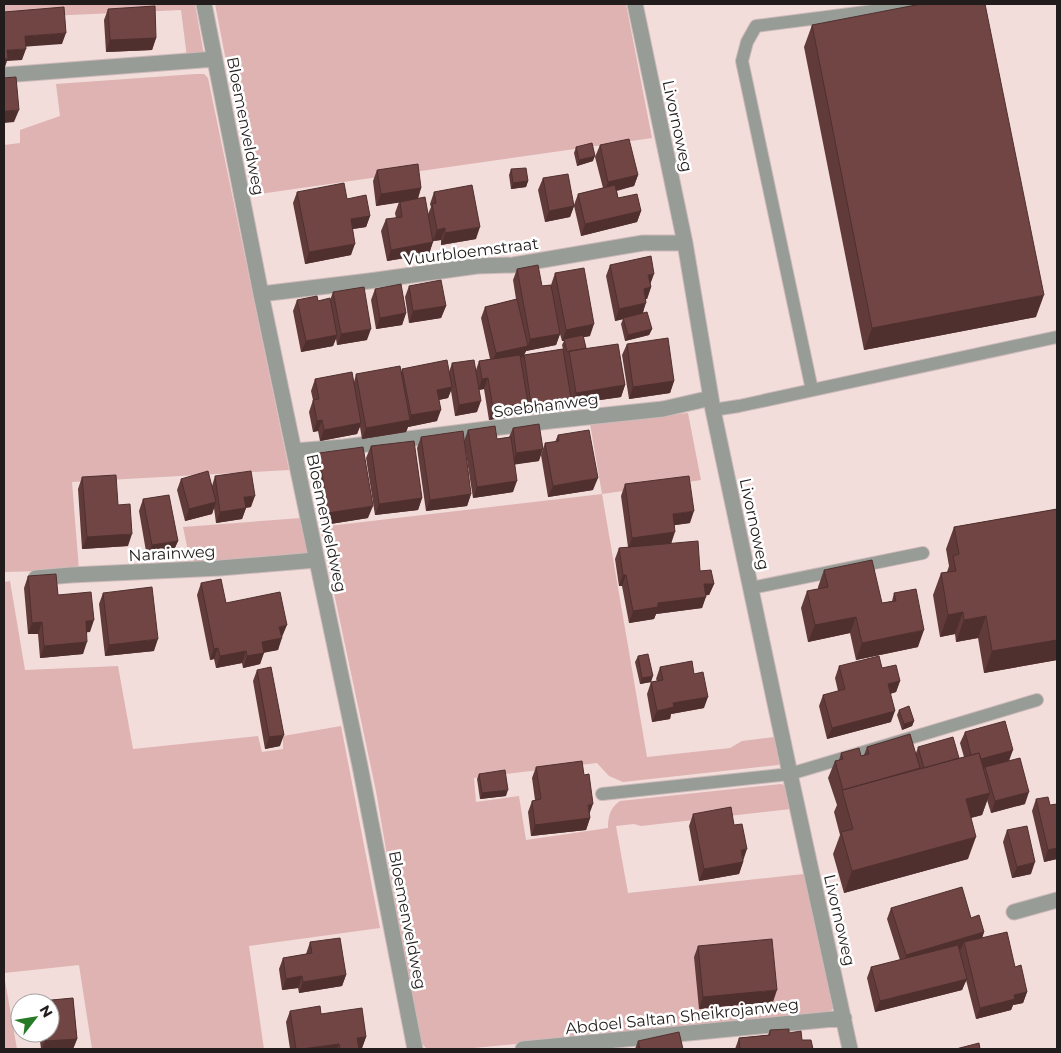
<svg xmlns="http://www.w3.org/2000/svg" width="1061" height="1053" font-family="Montserrat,sans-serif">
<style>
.green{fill:#deb3b1}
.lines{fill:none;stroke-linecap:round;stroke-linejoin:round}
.lane-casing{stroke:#cdbab9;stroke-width:14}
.street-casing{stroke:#cdbab9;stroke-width:17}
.lane{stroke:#979c96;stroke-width:12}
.street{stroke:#979c96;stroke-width:15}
.wall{fill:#613b3a;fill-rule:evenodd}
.shaded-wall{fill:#4f302f}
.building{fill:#714543;stroke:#4f302f}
.labels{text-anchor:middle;stroke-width:5;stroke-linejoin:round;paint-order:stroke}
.street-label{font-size:16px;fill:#231c1c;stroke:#fff}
</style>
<rect width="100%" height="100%" fill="#f2dddb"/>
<!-- green -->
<path class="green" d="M4 4H195L204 55 187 57 181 10 4 18Z
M215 4H626L652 138 252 195Z
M196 74H204L208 78 289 470 72 482 79 570 4 572V145L20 143V130L60 116 56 84Z
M688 413 701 480 602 494 647 757 730 748 742 741 775 737 781 763 778 765 623 782 609 776 597 763 474 778 476 802 519 796 526 840 608 828C608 816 610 808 620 801L781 784 784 785 787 790 791 809 641 826 634 824 616 826 628 893 804 874 834 1007 830 1012 824 1014 463 1049H427L421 1043 418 1037 376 791 320 527 602 494 590 424Z
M301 518 308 557 191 566 183 527Z
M10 581 25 670 118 666 133 749 258 736 262 752 283 749V736L341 726 380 928 249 946 264 1049H92L79 965 4 973V582Z
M4 975 17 1049H4Z"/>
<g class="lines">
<defs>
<path id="lane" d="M812 390 742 61 747 42 756 26 927 4
M713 410 739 406 1057 337
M751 588 923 553
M602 794 790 774 1037 700"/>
<path id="street" d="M204 4 261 294 360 766 415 1049
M635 4 685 243 713 410 790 774 850 1049
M4 75 215 59
M261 294 369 281 477 266 513 265 643 243H685
M294 451 344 447 550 421 663 409 711 398
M36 578 71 575 220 568 316 560
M1014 912 1057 900
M523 1049 844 1018"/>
</defs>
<!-- lane casing -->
<use href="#lane" class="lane-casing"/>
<!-- street casing -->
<use href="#street" class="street-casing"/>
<!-- lane -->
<use href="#lane" class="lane"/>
<!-- street -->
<use href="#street" class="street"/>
</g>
<!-- wall -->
<path class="wall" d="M108 9 156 38 152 50 106 52 104 20Z
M812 25 1036 317 864 350 804 47Z
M600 145 638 175 634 186 617 191 618 198 641 211 637 222 581 236 574 206 570 217 545 222 538 190 543 178 574 205 578 194 603 188 595 157Z
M576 147 593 161 577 166 574 153Z
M511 169 528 181 526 187 511 189 509 175Z
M377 170 421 188 418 199 428 214 431 207 430 204 434 192 476 239 441 245V240L433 241 429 254 387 261 381 231 386 219 396 218 395 213 399 202 376 206 373 181Z
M297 192 347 199 370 216 366 227 353 229 351 255 305 264 293 203Z
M610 265 650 285 651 287 647 299H646L643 313 652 329 649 335 625 341 621 324 623 319 615 321 606 276Z
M517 269 542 286 551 285 555 273 590 336 583 337 586 348 625 385 621 397 572 404 571 398 567 409 527 415 526 408 524 414 489 420 484 389 479 390 477 412 455 416 451 391 448 398 439 400 437 421 408 427 406 432 362 439 360 427 357 434 320 441 318 431 313 432 309 412 313 400 311 391 315 379 354 382 356 374 401 372 402 369 449 372 452 363 476 370 479 361 490 359 481 318 485 307 516 299 513 280ZM560 334 562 341H564L562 345 563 349 524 355 526 351 556 345Z
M409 286 446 306 441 318 409 323 405 297Z
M375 289 406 313 402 325 376 329 371 300Z
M333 292 367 340 337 345 336 339 333 346 301 352 293 311 297 300 318 301 330 300Z
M627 344 674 381 670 393 629 399 622 355Z
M513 428 539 461 515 464 513 492 473 498 464 441 468 430 497 439 509 437Z
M558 435 593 490 548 497 541 455 545 443 555 442Z
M421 437 471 494 467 506 426 511 417 448Z
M371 446 422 498 418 510 375 515 366 458Z
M319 453 368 518 324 525 315 465Z
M215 476 251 507 246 508 242 519 216 523 214 508 212 514 185 521 177 490 181 479 212 486Z
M82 477 118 505 128 546 82 549 78 489Z
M625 484 690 523 674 525 671 544 714 584 709 595H706L702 608 656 614 654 619 629 623 622 586H619L615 559 619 548 628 547 621 496Z
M143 499 178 541 173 552 147 557 139 511Z
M1057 509V660L984 673 978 638 956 642 955 634 940 637 933 595 941 573 947 572 949 566 946 549 954 527Z
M824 570 882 603 892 601 894 593 918 647 856 660 850 633 808 642 801 608 807 591 818 589V587Z
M28 576 58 595 90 632H86L83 654 40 658 38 634H28L24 588Z
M201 583 226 603 282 637H281L278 650 264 652 260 664 243 668 242 663 216 668 214 659 210 660 197 595Z
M103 593 154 651 105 656 99 604Z
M638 656 651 682 640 684 635 662Z
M839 666 882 668 900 681 896 692 890 694 891 722 827 739 819 706 823 695 838 691 835 678Z
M660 667 694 674 704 708 671 714 670 719 652 722 647 694 651 682 657 681 656 679Z
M257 670 280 746 265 749 253 681Z
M899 710 914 721 912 726 902 730 897 715Z
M965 732 1009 760 1025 804 991 813 987 800 982 815 971 818 968 859 844 893 833 854 840 835 834 812 837 805 828 778 835 761 839 760 841 753 861 756 864 755 867 747 916 753 918 747 959 758 964 757 960 743Z
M536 767 589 814 590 818 586 830 531 836 528 812 532 801 535 800 532 778Z
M479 774 506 796 480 799 477 779Z
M1036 799 1050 805 1057 859 1044 862 1032 811Z
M693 814 734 825 743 862 739 874 699 881 689 826Z
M1007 830 1031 874 1012 878 1003 842Z
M891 908 971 918 984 932 982 938 1015 967 1027 992 1023 1003 1013 1005 1011 1010 976 1019 966 980 962 990 875 1012 867 978 871 967 900 960 887 919Z
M310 942 346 975 342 986 299 993 298 988 282 990 279 969 283 958 306 954Z
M698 946 773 1002 699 1009 694 957Z
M73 998 77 1039 73 1049H41L39 1033H50V1003H40L41 1001Z
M290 1011 321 1014 366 1037 362 1048H359V1049H290L286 1022Z
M770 1030 802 1040 813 1049H735L739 1038 768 1035Z
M638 1041 683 1049H635Z"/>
<!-- shaded-wall -->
<path class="shaded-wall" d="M66 33 62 44 21 47 25 36Z
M156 38 152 50 106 52 110 40Z
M26 49 22 60 7 61 4 70V59L7 50Z
M19 110 14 122 4 123V111Z
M595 156 593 161 577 166 579 160Z
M638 175 634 186 604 193 608 182Z
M528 181 526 187 511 189 513 183Z
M421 188 417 200 376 206 381 194Z
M574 206 570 217 545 222 549 211Z
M641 211 637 222 581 236 585 224Z
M370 216 366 227 346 230 351 219Z
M480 227 476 239 441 245 445 233Z
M445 228 441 240 433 241 437 230Z
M433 242 429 254 387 261 391 250Z
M355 244 351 255 305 264 309 252Z
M654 274 650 285 648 275Z
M651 287 647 299 639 300 644 289Z
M1044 295 1036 317 864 350 872 328Z
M646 303 642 315 615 321 619 309Z
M446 306 441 318 409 323 413 311Z
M406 313 402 325 376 329 380 318Z
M594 324 590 336 564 341V339V341H562L566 330Z
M371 329 367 340 337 345 341 334Z
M652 329 649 335 625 341 628 335Z
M560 334 556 345 526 351 523 357 491 364 496 353 528 346 530 339Z
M337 335 333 346 301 352 306 341Z
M488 378 484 389 478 390 482 379Z
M674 381 670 393 629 399 633 387Z
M625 385 621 397 572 404 576 393Z
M452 387 448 398 433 401 437 390Z
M571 398 567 409 527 415 531 404Z
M481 401 477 412 455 416 459 405Z
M528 403 524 414 489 420 493 408Z
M441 410 437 421 408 427 406 432 362 439 366 428 410 420 411 415Z
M322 420 318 431 313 432 317 421Z
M361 423 357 434 320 441 324 430Z
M543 449 539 461 512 465 516 453Z
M598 478 593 490 548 497 553 486Z
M517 481 513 492 473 498 477 487Z
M471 494 467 506 426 511 430 500Z
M255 496 251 507 240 508 244 497Z
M422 498 418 510 375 515 379 504Z
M216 502 212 514 185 521 189 509Z
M373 506 368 518 324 525 328 513Z
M246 508 242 519 216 523 220 512Z
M694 511 690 523 669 526 673 514Z
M675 532 671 544 628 549 632 538Z
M132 534 128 546 82 549 87 537Z
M178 541 173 552 147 557 152 545Z
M623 575H626L622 586H619Z
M704 584H714L709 595 700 596Z
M706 597 702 608 656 614 654 619 629 623 633 611 658 603Z
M963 612 955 634 940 637 948 615Z
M986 616 978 638 956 642 964 620Z
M856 617 850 633 808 642 815 625Z
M94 620 90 632 81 633 86 621Z
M42 622 38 634H28L32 623Z
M287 625 282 637 275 639 279 627Z
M924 630 918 647 856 660 862 643Z
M282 638 278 650 258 654 262 642Z
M158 639 154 651 105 656 109 645Z
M1057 640V660L984 673 992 651Z
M87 642 83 654 40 658 44 646Z
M218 648 214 659 210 660 214 649Z
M246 651 242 663 216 668 220 656Z
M264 653 260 664 243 668 247 656Z
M653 676 651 682 640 684 642 678Z
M900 681 896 692 883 696 888 684Z
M708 697 704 708 671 714 670 719 652 722 657 711 673 703Z
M895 711 891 722 827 739 832 728Z
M914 721 912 726 902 730 904 724Z
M284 735 280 746 265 749 269 737Z
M1013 750 1009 761 969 773 973 761Z
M508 790 506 796 480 799 482 793Z
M1029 792 1025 804 991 813 995 801Z
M990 793 982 815 958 821 966 799Z
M593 804 589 815 588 805Z
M590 818 586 830 531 836 535 825Z
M976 837 968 859 844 893 852 871Z
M1057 848V859L1044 862 1048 850Z
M747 849 743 861 741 850Z
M743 862 739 874 699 881 704 869Z
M1035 862 1031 874 1012 878 1017 867Z
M984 932 980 944 964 942 961 949 902 967 906 955Z
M346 975 342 986 299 993 303 982Z
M302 976 298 988 282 990 286 979Z
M967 979 962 990 875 1012 880 1001Z
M777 990 773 1002 699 1009 703 997Z
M1027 992 1023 1003 1013 1005 1011 1010 976 1019 980 1008 1014 995Z
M366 1037 362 1048 353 1049 357 1038Z
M77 1039 73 1049H42L45 1041Z
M339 1044 337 1049H302Z"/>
<!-- building -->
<path class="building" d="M921 4H985L1044 295 872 328 812 25Z
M155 6 156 38 110 40 108 9Z
M64 7 66 33 25 36 26 49 7 50 8 59H4V12Z
M16 77 19 110 4 111V78Z
M629 139 638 175 608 182 600 145Z
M592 143 595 156 579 160 576 147Z
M418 164 421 188 381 194 377 170Z
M526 168 528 181 513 183 511 169Z
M568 174 574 206 549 211 543 178Z
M344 183 347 199 366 195 370 216 351 219 355 244 309 252 297 192Z
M472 185 480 227 445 233V228L437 230 432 204 436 203 434 192Z
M615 185 618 198 637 194 641 211 585 224 578 194Z
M425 197 433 242 391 250 386 219 402 217 400 202Z
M651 256 654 274 648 275 651 287 644 289 646 303 619 309 610 265Z
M538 265 542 286 551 285 560 334 530 339 517 269Z
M584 268 594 324 566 330 555 273Z
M441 280 446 306 413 311 409 286Z
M401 284 406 313 380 318 375 289Z
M364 287 371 329 341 334 333 292Z
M317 296 318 301 330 298 337 335 306 341 297 300Z
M517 299 528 346 496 353 485 307Z
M647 312 652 329 628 335 623 318Z
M583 335 586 348 567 352 564 339Z
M668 338 674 381 633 387 627 344Z
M618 344 625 385 576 393 569 351Z
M563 349 571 398 531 404 524 355Z
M520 355 528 403 493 408 488 378 482 379 479 361Z
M447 360 452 387 437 390 441 410 411 415 402 369Z
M474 360 481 401 459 405 452 363Z
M400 366 410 420 366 428 356 374Z
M352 372 361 423 324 430 322 420 317 421 313 400 319 399 315 379Z
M539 424 543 449 516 453 513 428Z
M495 426 497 439 511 437 517 481 477 487 468 430Z
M589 430 598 478 553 486 545 443 559 441 558 435Z
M463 431 471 494 430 500 421 437Z
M414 441 422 498 379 504 371 446Z
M363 447 373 506 328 513 319 453Z
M208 471 216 502 189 509 181 479Z
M251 471 255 496 244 497 246 508 220 512 215 476Z
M116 475 118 505 130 504 132 534 87 537 82 477Z
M689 476 694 511 673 514 675 532 632 538 625 484Z
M169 495 178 541 152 545 143 499Z
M1057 509V640L992 651 986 616 964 620 963 612 948 615 941 573 956 571 953 556 959 554 954 527Z
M698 541 700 571 711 570 714 584H704L706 597 658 603V607L633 611 626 575H623L619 548Z
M872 560 882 603 896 601 894 593 916 589 924 630 862 643 856 617 815 625 807 591 828 587 824 570Z
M56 574 58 595 91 592 94 620 86 621 87 642 44 646 42 622 32 623 28 576Z
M221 579 226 603 280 592 287 625 279 627 282 638 262 642 264 653 247 656 246 651 220 656 218 648 214 649 201 583Z
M152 587 158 639 109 645 103 593Z
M648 654 653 676 642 678 638 656Z
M879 656 882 668 896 665 900 681 888 684 895 711 832 728 823 695 845 689 839 666Z
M692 661 694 674 703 672 708 697 673 703 674 707 657 711 651 682 663 680 660 667Z
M271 667 284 735 269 737 257 670Z
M909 706 914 721 904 724 899 710Z
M1005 721 1013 750 981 759 979 753 971 755 965 732Z
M910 734 920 768 843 790 835 761 843 759 841 753 859 748 861 756 869 754 867 747Z
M953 737 959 758 924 768 918 747Z
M979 753 990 793 966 799 976 837 852 871 841 832 853 829 842 790Z
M1020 758 1029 792 995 801 985 767Z
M582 761 584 775 589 774 593 804 588 805 590 818 535 825 532 801 541 799 536 767Z
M505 770 508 790 482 793 479 774Z
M1048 797 1050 805 1057 804V848L1048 850 1036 799Z
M731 807 734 825 742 824 747 849 741 850 743 862 704 869 693 814Z
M1027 826 1035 862 1017 867 1007 830Z
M962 887 971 918 979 915 984 932 906 955 891 908Z
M1007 932 1015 967 1021 965 1027 992 1014 995 1015 999 980 1008 964 942Z
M340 938 346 975 303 982 302 976 286 979 283 958 312 953 310 942Z
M772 939 777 990 703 997 698 946Z
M958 945 967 979 880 1001 871 967Z
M73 998 77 1039 45 1041 44 1033H50V1003H41V1001Z
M320 1006 321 1014 362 1008 366 1037 357 1038 359 1049H340L339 1044 302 1049H296L290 1011Z
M789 1029V1033L801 1031 802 1040H811L813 1049H740L739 1038 770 1035V1030Z
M679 1032 683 1049H640L638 1041Z
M979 1043 980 1049H956Z"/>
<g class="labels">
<!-- street labels -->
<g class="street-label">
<text transform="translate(246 126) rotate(79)" y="6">Bloemenveldweg</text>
<text transform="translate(678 126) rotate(78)" y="6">Livornoweg</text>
<text transform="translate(471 251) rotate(-7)" y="6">Vuurbloemstraat</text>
<text transform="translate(546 405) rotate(-7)" y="6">Soebhanweg</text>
<text transform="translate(327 523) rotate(78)" y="6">Bloemenveldweg</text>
<text transform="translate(755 524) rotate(78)" y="6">Livornoweg</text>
<text transform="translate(172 553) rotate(-3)" y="6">Narainweg</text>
<text transform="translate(408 920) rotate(79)" y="6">Bloemenveldweg</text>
<text transform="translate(840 920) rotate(77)" y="6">Livornoweg</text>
<text transform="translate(682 1016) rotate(-6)" y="6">Abdoel Saltan Sheikrojanweg</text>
</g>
</g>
<!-- border -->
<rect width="1061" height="1053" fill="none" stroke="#231c1c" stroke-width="10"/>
<!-- north arrow -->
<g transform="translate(35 1018) rotate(59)"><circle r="24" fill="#ffffff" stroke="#a7a4a4"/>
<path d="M0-4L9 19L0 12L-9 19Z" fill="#287b26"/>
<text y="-8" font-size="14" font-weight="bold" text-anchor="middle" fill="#231c1c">N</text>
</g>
</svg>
